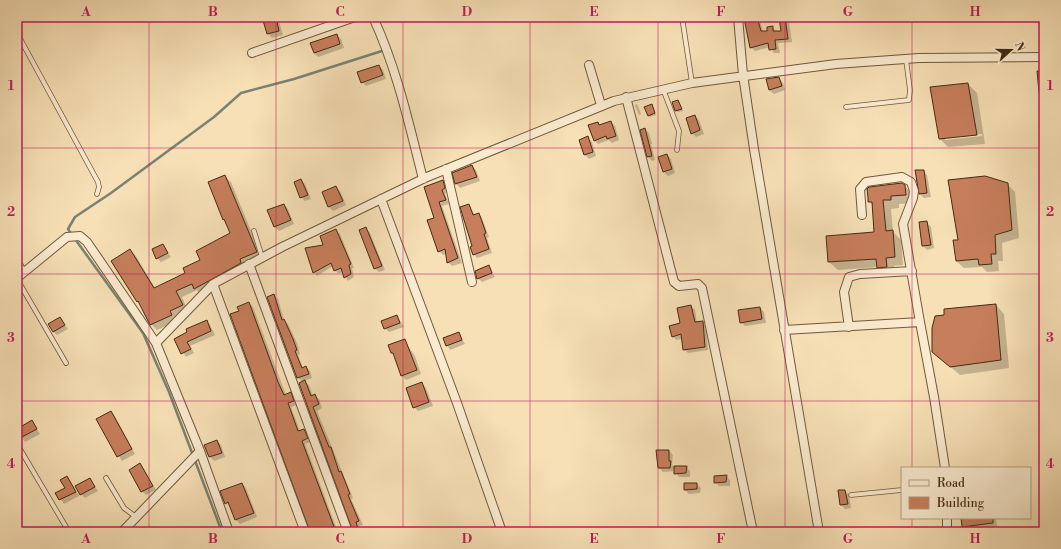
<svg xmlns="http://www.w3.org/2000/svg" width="1061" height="549" font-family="'Libre Bodoni',serif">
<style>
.shadow{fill:#0003;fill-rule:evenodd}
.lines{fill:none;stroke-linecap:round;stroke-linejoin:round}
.stream{stroke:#7a8273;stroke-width:2.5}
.building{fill:#c77e5c;stroke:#442c11}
.service-casing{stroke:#71593a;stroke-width:5.5}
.minor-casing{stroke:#71593a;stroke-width:10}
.service{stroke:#faebd0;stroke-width:4}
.minor{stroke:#faebd0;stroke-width:8}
.grid{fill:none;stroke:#c2185b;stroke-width:1;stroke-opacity:0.55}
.neatline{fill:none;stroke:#c2185b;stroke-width:1.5}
.grid-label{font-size:13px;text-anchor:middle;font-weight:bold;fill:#c2185b}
</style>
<rect width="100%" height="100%" fill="#f7e0b6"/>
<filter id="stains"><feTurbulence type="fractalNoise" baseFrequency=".005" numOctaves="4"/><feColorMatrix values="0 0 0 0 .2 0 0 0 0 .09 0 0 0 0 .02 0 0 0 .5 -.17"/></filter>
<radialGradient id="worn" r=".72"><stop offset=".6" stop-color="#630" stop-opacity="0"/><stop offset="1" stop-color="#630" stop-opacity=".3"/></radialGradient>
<!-- shadow -->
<path class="shadow" d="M263 17H278L283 35 272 38 268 33Z
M658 17H668L660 19Z
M756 17 760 21 763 32H768L772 27 777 32H782L785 18 789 22 792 42 778 43 780 53H774L770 47 755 51 751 47Z
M337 35 341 39 344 48 318 57 314 53Z
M379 66 383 70 386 79 366 86 362 82Z
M1038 72H1044V119Z
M779 78 783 83 785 90 774 94 769 90Z
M968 84 977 93 985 144 948 147 940 139ZM982 134V136L945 140V137Z
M678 101 683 111 678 112 676 111Z
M637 104 641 114 639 115 635 105Z
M652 106 656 115 650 117 649 115Z
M695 116 699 120 704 134 696 137 692 133Z
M611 122 615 126 619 140 612 143 609 140 598 144 594 140 597 123 600 125Z
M645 129 649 133 652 144H651L655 160 652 161 648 157 641 130Z
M588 138 592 142 596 156 589 159 585 155 580 140Z
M667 155 671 159 675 173 668 176 664 172 659 157Z
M472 166 476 170 480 181 460 188 456 184 454 173Z
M923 171 927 175 931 197 924 198 920 194Z
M225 177 231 182 262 258 200 294 197 290 182 297 188 311 177 321 157 330 151 324 142 306 112 261 130 250 136 256 155 288 187 274 231 233 223 219Z
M301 180 305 184 311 199 305 201 301 197Z
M443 181 447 185 448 192 445 194 449 204 442 206 462 263 452 266 448 262 447 254 443 255 439 251 435 218Z
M1007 184 1015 192 1019 238 1002 243 1003 261H998L999 271 987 272 982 267 964 268 956 261 959 240Z
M904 186 913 194 914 203 899 204V208L891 209 893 232 901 240 903 265 894 266 895 275 886 276 878 267 838 270 829 262 875 233 873 205 869 201Z
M336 187 340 191 346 205 333 211 329 207Z
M284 205 288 209 294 224 279 231 275 227 269 211Z
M469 205 475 215 478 214 482 218 489 237 487 238 492 253 477 258 474 254Z
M927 223 931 227 934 248 927 250 923 246Z
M366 228 370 233 385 270 379 272 375 268Z
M336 231 340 234 354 268H352L354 277 348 281 343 272 338 274 333 266 317 276 314 272Z
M163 245 171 257 161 262 157 258Z
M489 267 495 277 482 282 478 278Z
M274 295 278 299 284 320 288 324 297 343 300 354 298 355 303 368 306 367 310 371 312 378 304 381 309 385 313 396 315 395 319 399 322 408 317 411 353 498 351 499 363 525 359 526 361 532H354L303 382 298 378 268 298Z
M249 303 253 307 286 395 290 393 294 397 297 405 291 407 300 431 304 430 308 434 311 442 305 444 338 532H311L240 312Z
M996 305 1004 314 1009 368 960 375 933 352Z
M691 306 695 310 697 323 702 322 706 326 708 350 688 353 684 349 682 339 676 340 673 336Z
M760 308 764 312 766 323 745 326 741 322Z
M397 316 404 327 389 332 385 328Z
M60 318 68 329 57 335 53 331Z
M206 321 210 325 215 335 190 346 194 353 186 357 175 339Z
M459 334 465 344 450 350 444 339Z
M404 340 415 356 421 374 406 380 402 376 395 355 392 353Z
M422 384 426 388 433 406 418 411 414 407Z
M111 412 115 416 135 454 122 461 97 420Z
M32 422 40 434 25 442 17 430Z
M217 441 221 445 225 457 214 461 210 457 205 446Z
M669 451 673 455 672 464 674 467H686L690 471V477H679L675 471 663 472 659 468Z
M140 464 156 490 146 495 142 491Z
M726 476 730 480V486H719L715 482Z
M67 477 79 496 64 504 57 494 66 489Z
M90 479 98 491 85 498 81 494Z
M242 484 246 488 257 517 240 524 236 520 231 507 226 503Z
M697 484 701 488 700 493 689 494 685 490Z
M839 491H845L849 495 851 508 845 509 841 505Z
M962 518H996L997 529 968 532 963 526Z"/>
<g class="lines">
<!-- stream -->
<path class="stream" d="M72 235 68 229 75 217 111 193 214 117 241 93 294 79 385 50
M75 239 143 333 169 392 222 532"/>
</g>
<!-- building -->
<path class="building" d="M262 17H276L279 31 267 34Z
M757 17 761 31H767V27L773 26V31H781L779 18 785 17 788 39 775 40 776 49 769 50 768 43 750 48 744 18Z
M337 34 340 44 314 53 310 43Z
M379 65 383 75 361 83 357 72Z
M1037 71H1044V91L1039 92Z
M779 77 782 86 769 90 766 79Z
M968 83 977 135 939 139 930 87Z
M678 100 682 109 675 111 672 102Z
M652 104 655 113 648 116 644 107Z
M695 115 700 130 691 134 686 118Z
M611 121 616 136 607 139 606 136 594 141 588 125 598 122 599 125Z
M645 128 652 156 647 157 640 130Z
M588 136 593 152 584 155 579 140Z
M667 154 672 169 663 172 658 157Z
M472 165 477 177 455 184 452 173Z
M915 170H924L927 193 919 194Z
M225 175 257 252 240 259 241 263 205 283 194 289 192 284 176 291 183 305 170 311 172 315 150 325 138 301 137 302 111 261 130 249 154 288 185 273 183 268 200 260 196 251 230 233 224 219 223 220 208 182Z
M985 176 1008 183 1012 230 995 235 996 254H991L992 264 979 265 978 259 956 261 953 240H958L948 180Z
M301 179 308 195 300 198 294 182Z
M443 180 445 188 442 190 446 200 439 202 458 258 447 263 445 249 438 252 427 220 434 218 424 187Z
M902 183 905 185 906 195 891 196V200H883L886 231 893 230 895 257 886 258 887 267 877 268 876 259 828 262 826 236 874 232 872 202H868V198L867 189 869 187Z
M336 186 343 201 328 207 322 192Z
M284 204 291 220 274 227 267 210Z
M469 204 473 215 479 213 486 233 484 234 489 249 473 255 470 247 472 246 460 207Z
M927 221 931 245 922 246 919 222Z
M366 227 382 266 374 269 359 230Z
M336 229 351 264 349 265 351 274 344 278 341 268 334 271 331 263 313 273 305 248 323 245 320 236Z
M163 244 168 253 156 259 152 249Z
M489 265 492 273 477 279 475 271Z
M274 294 282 320 284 319 293 339 297 350 295 351 302 368 306 366 309 374 297 378 267 297Z
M249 302 278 382 284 395 291 392 294 401 288 403 298 431 304 429 308 438 302 441 336 532H310L230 314 239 311 237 307Z
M996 304 1001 360 950 367 932 352V328L935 316 944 315V309Z
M691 305 695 322 703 321 705 347 683 350 681 334 672 337 669 326 680 323 677 308Z
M760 307 762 319 740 323 738 310Z
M397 315 400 323 384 329 381 321Z
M60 317 65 325 53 332 48 324Z
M207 320 211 331 187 342 191 349 181 354 174 339 187 332 186 329Z
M459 332 462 340 446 346 443 338Z
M405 339 417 370 401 376 393 353H391L388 345Z
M305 380 311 396 315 394 319 404 313 407 329 447H331L339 472 341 471 350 494 348 495 359 521 356 522 359 532H353L299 383Z
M422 382 429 402 413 408 406 388Z
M111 411 132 449 117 457 96 419Z
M32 420 37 429 20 438 17 429Z
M217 440 222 453 209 457 204 445Z
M656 450H669V461H671L670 468H658Z
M140 463 153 486 141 492 129 470Z
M674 466H687L686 473 674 474Z
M727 475 726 482 714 483V476Z
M67 476 76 492 59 500 55 493 65 488 60 480Z
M90 478 95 487 80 495 75 486Z
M242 483 254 513 235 520 228 502 225 504 220 491Z
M684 483H697V489L684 490Z
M838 490H845L848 504 840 505Z
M961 518H993V523L962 527Z"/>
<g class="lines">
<defs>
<path id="service" d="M682 17 692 83
M17 33 98 182 99 187 97 194
M663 89 679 131 677 150
M846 107 909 100 910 90 906 59
M254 231 262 257
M17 279 66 363
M17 444 69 532
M106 478 124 508 136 517
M851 495 902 490"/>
<path id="minor" d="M373 17C397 69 409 124 423 179
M738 17 743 75 754 149 819 532
M252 53 355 17
M589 65 601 105
M626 97 674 282 679 286 698 284 702 288 753 532
M446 169 472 282
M381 199 457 403 502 532
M862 215 860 189 866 182 902 177 911 182 914 191 913 198 903 224 920 322
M17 263 23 273
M249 264 348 532
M17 278 67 237 80 236 87 242 156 343 200 451 229 532
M213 284 305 532
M849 327 844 292 849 277 860 274 912 271
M784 330 920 322 934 397 945 468
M156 343 213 284 282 247 427 177 614 101 692 83 836 64 919 58 1044 57
M122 532 200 451
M947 532V518"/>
</defs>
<!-- service casing -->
<use href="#service" class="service-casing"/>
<!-- minor casing -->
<use href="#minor" class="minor-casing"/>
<!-- service -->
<use href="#service" class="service"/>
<!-- minor -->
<use href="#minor" class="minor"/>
</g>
<!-- grid -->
<path class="grid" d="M149 17V532M276 17V532M403 17V532M530 17V532M658 17V532M785 17V532M912 17V468M17 148H1044M17 274H1044M17 401H1044M912 518V532"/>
<!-- margin -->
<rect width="1061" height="549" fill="none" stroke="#f7e0b6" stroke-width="44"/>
<!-- legend -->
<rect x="901" y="467" width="130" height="52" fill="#faebd0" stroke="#b19f84"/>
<rect x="909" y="480" width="20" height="6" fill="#faebd0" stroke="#b19f84"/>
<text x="937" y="487" font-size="12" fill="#442c11">Road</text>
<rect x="909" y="497" width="20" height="12" fill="#c77e5c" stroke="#b19f84"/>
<text x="937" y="507" font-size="12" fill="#442c11">Building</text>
<!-- north arrow -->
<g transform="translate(1011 50) rotate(69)" stroke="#faebd0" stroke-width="3" paint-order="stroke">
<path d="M0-3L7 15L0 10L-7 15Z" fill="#442c11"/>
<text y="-6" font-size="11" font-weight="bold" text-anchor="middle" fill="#442c11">N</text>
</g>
<rect x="22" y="22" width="1017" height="505" class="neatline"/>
<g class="grid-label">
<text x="86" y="16">A</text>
<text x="213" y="16">B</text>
<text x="340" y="16">C</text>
<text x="467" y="16">D</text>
<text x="594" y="16">E</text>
<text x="721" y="16">F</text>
<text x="848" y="16">G</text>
<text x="975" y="16">H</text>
<text x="11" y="90">1</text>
<text x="1050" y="90">1</text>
<text x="11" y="216">2</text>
<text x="1050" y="216">2</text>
<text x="11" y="342">3</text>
<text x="1050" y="342">3</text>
<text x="11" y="468">4</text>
<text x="1050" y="468">4</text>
<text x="86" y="543">A</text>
<text x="213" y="543">B</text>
<text x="340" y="543">C</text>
<text x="467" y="543">D</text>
<text x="594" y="543">E</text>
<text x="721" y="543">F</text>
<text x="848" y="543">G</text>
<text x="975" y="543">H</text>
</g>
<rect width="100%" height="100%" filter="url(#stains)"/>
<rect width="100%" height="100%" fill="url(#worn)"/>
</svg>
